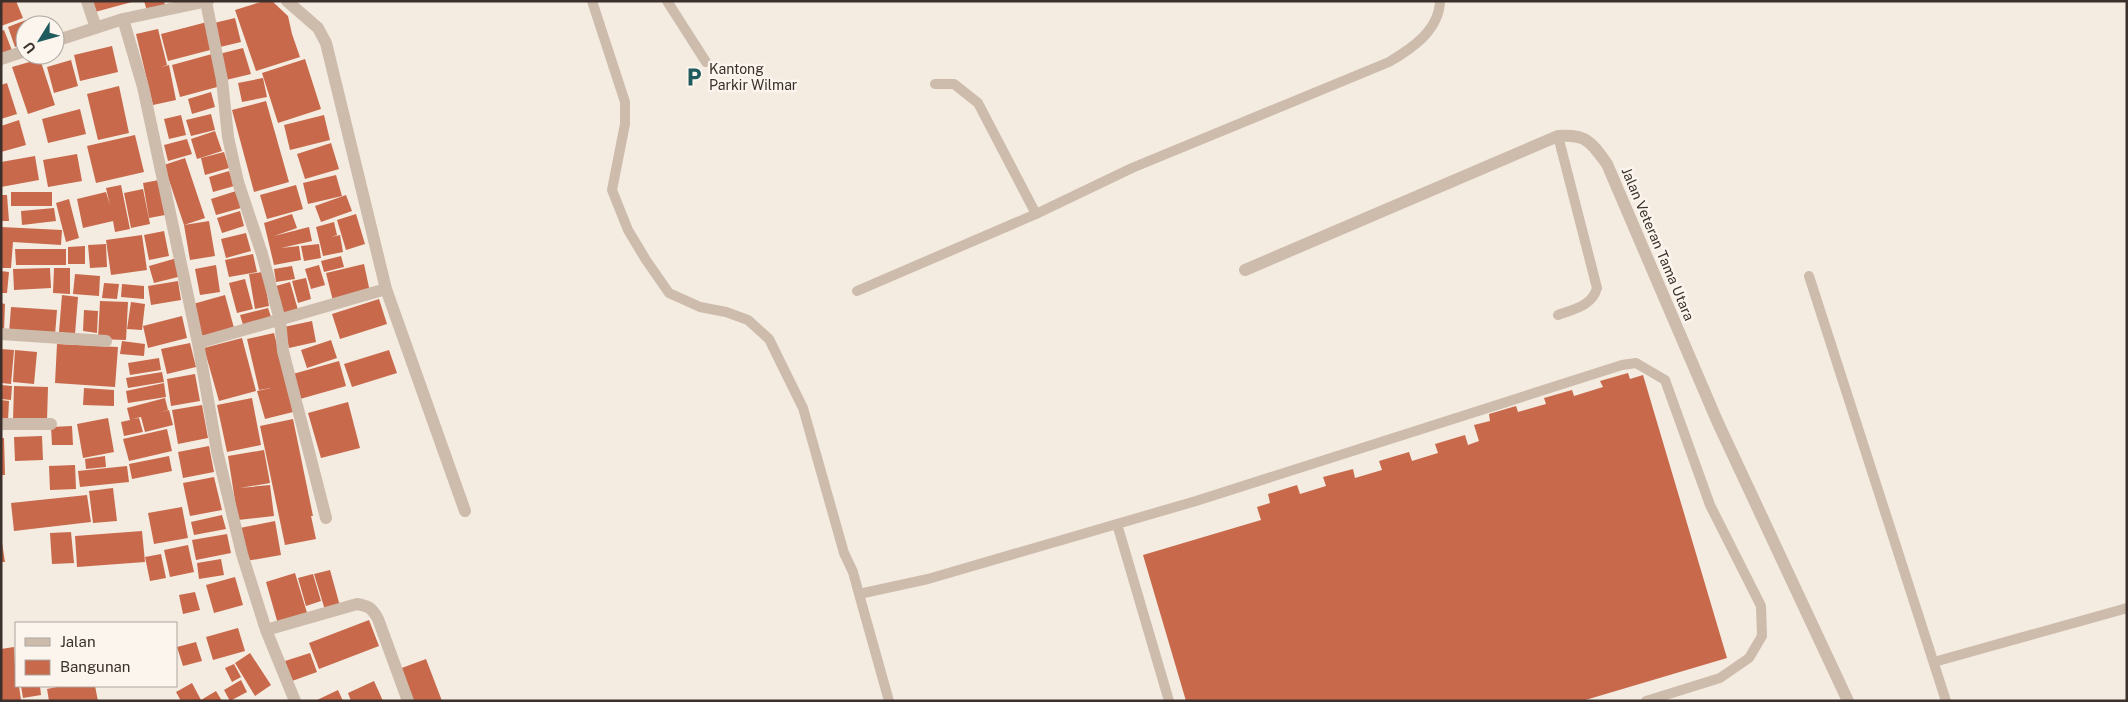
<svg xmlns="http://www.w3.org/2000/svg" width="2128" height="702" font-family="'Public Sans',sans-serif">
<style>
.building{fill:#c8694b}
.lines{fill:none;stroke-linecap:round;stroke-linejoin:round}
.lane{stroke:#cdbbac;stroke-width:10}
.street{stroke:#cdbbac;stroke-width:12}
.labels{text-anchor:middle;stroke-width:5;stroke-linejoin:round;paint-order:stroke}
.poi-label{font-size:14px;fill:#3b302b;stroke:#fbf5ee;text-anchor:start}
.street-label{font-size:14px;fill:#3b302b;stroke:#fbf5ee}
</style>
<rect width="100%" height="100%" fill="#f4ebe1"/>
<!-- building -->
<path class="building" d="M1 1H16L23 18 1 26Z
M92 1H132V2L95 12Z
M144 1H164L166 9 148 14Z
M264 1H272L288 16 292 34 300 57 256 71 235 10Z
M235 18 241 42 220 47 214 23Z
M26 20 28 25H25V43L15 47 8 27Z
M207 22 214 49 168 61 161 34Z
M158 29 167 65 161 67 169 65 176 100 153 105 136 34Z
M4 30 13 53 1 57V31Z
M112 46 118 72 80 81 74 55Z
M243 48 251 74 226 80 219 54Z
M212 54 221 86 180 97 172 65Z
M40 59 55 105 28 114 12 67Z
M305 59 321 109 278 123 262 73Z
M71 60 78 86 54 93 47 67Z
M263 78 267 97 242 102 238 83Z
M7 83 17 114 1 119V85Z
M119 86 129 133 98 140 87 94Z
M211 92 215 107 192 114 188 99Z
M266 101 289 182 254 192 232 110Z
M80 109 86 134 48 143 42 119Z
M211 114 215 130 191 136 186 120Z
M181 115 186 135 169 139 164 119Z
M324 115 330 140 290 150 284 125Z
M19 120 26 145 1 152V126Z
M215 131 222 151 197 159 191 139Z
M135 135 144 172 96 183 87 146Z
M187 139 192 154 168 161 164 145Z
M331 143 339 169 305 179 297 154Z
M224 152 229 168 205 175 201 158Z
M77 154 82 181 48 187 43 160Z
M35 156 39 180 1 187V162Z
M185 158 205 218 184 225 164 165Z
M229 171 234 186 213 192 209 177Z
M336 175 342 196 308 204 303 183Z
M159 180 165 215 149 218 143 183Z
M121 185 130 229 115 232 113 221 83 228 77 199 106 192 110 205 106 188Z
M296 185 303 209 267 219 260 195Z
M143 189 150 224 131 228 124 193Z
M236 191 241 208 216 215 211 199Z
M11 192H52V206H11Z
M1 195H7L9 221H1Z
M346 195 352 211 321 222 315 206Z
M69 199 79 238 66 242 56 203Z
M54 208 56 221 22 225 21 211Z
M240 211 244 226 222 233 217 218Z
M292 214 297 228 274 236 309 227 312 241 281 248 299 246 301 260 274 265 264 223Z
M356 214 365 244 346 250 337 220Z
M209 221 215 256 190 260 184 225Z
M334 222 337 235 331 237 340 235 343 252 323 256 316 227Z
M1 227 62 230 61 245 13 242 11 268H1Z
M164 231 169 256 149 260 144 235Z
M246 233 251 251 226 258 221 239Z
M142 235 147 270 111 275 106 240Z
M106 244 107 267 90 268 88 245Z
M319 244 321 258 304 261 301 246Z
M85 246V264H68V247Z
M15 249H66V265H16Z
M253 254 257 272 229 277 225 260Z
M341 256 344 267 324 272 321 261Z
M177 258 182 276 154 283 149 266Z
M364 264 370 292 333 301 326 273Z
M216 265 220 292 200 295 195 269Z
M319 265 325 285 311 289 305 269Z
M292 266 295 279 276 282 274 269Z
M50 268 51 288 14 290 13 269Z
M54 268H70V294L53 293Z
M1 271 9 272 7 293H1Z
M263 272 269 306 255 309 249 274Z
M75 274 100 276 99 296 73 294Z
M306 278 311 299 298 303 292 281Z
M245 279 253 309 237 313 229 283Z
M178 281 181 300 151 305 148 286Z
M290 282 298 310 284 314 276 286Z
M104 283 119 284 117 299 102 298Z
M122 284 144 286V299L121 297Z
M62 295 78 297 75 334 59 332Z
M225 295 234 328 202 336 193 304Z
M379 299 387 324 340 339 332 314Z
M100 301 128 302 126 340 98 339Z
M131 302 145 304 142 330 127 329Z
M1 303 5 304 4 331H1Z
M11 307 57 310 55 335 9 333Z
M268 308 272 320 244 328 240 315Z
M84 310 98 311 97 333 83 331Z
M182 316 187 338 148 348 143 326Z
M312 321 316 342 289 348 284 327Z
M274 333 293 412 265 419 257 391 271 388 259 390 247 339Z
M242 338 256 391 219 401 204 348Z
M331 340 337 358 307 368 301 350Z
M122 341 145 344 144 356 120 354Z
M190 343 196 367 167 374 161 349Z
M57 344 118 347 115 387 55 383Z
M1 349 14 350 11 384 1 383Z
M15 350 37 352 34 384 13 382Z
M389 350 397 373 352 387 344 364Z
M159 358 161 370 130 375 128 363Z
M339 361 346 386 300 399 293 374Z
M162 372 164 382 128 388 126 378Z
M1628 373 1630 379 1643 375 1727 658 1582 701H1186L1143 555 1261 520 1257 507 1270 503 1268 494 1297 485 1300 494 1326 486 1323 477 1353 469 1355 478 1382 470 1379 461 1409 452 1412 461 1438 453 1435 444 1465 435 1468 445 1479 441 1474 425 1490 421 1489 414 1516 406 1518 412 1546 404 1544 398 1572 390 1574 396 1603 387 1600 381Z
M195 374 200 401 171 406 167 379Z
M164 383 166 397 128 403 126 391Z
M1 385 12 386 11 400 1 399Z
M14 386 48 387 47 421 13 420Z
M84 388 114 390V406L83 405Z
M165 398 168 410 159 413 169 410 173 425 145 432 141 417 132 419 139 418 143 432 124 436 121 422 130 420 127 408Z
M252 398 261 445 227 452 217 405Z
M1 400 9 401 8 421H1Z
M348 402 360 448 321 458 308 413Z
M202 405 208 438 178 444 172 410Z
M108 418 114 452 83 458 77 424Z
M293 419 313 516H311L316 539 285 545 260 426Z
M72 426 73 445H52L51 427Z
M167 429 172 451 129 461 123 439Z
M42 436 43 460 15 461 14 437Z
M1 438H4L5 475H1Z
M209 446 214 472 183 478 178 452Z
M264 450 270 483 240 488 270 485 274 516 238 520 228 456Z
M105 456 106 467 86 469 85 459Z
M169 456 172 471 132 479 129 464Z
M75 465 76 489 50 490 49 466Z
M127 466 129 482 80 487 78 471Z
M214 477 222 510 190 516 183 483Z
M113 488 117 521 93 523 89 491Z
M87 495 91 522 14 531 11 503Z
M182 507 188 538 154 544 148 513Z
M222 515 226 529 194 535 191 522Z
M275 521 281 555 246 561 240 528Z
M142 531 145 562 77 567 75 536Z
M71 532 74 563 52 564 50 533Z
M227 534 231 553 196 560 192 540Z
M2 543 5 562H1V544Z
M188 545 194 572 170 577 164 550Z
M161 554 166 578 150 581 145 557Z
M221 559 224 575 199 579 197 563Z
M330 570 340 606 325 610 314 574Z
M295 573 308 616 278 624 266 582Z
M313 574 321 601 306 606 298 578Z
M235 577 243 605 214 613 206 585Z
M195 592 200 610 183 614 179 595Z
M369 620 379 646 319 669 309 643Z
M238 628 245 651 213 660 206 637Z
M196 642 202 661 183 666 177 647Z
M14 647 16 686H19L21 700 1 701V649Z
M250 653 271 685 255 696 235 663Z
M310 653 317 672 292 681 285 661Z
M426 659 442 701H411L399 669Z
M234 664 241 677 232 682 225 668Z
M241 680 247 692 230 701 224 690Z
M374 681 383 701H351L348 693Z
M192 683 201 700 216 691 222 701H181L176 692Z
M21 686H40L41 695 23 698Z
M62 686H95L98 701H49L47 689Z
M338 690 343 701H315Z"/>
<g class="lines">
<!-- lane -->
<path class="lane" d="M592 1 625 102V124L612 190 628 230 646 260 669 293 700 307 726 312 748 320 769 339 803 408 844 553 853 572 859 594 928 579 1196 501 1622 365 1636 363 1665 380 1710 505 1761 606 1762 636 1749 658 1720 678 1646 701
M667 1 706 62
M935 84H954L978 103 1036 214
M1809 276 1946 701
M857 291 1036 214 1132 168 1389 62C1411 49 1439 31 1440 1
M1558 315C1574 309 1592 306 1597 288L1558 136
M1117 524 1169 701
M859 594 889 701
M1934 662 2127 608"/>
<!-- street -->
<path class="street" d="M87 1 96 28
M287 1 318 28 326 43 386 289 465 511
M206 2 222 80 228 137 238 182 262 254 280 320 283 351 326 518
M123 19 143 87 198 343 217 451 242 554 266 630 295 701
M55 41 123 19 208 1
M1 59 25 51
M1245 270 1558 136C1587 134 1591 142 1607 164L1718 423 1848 701
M1 334 106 341
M198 343 386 289
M1 424H51
M266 630 357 604C369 606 372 608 378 619L408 701"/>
</g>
<!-- icons -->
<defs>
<symbol id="parking-bare" viewBox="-9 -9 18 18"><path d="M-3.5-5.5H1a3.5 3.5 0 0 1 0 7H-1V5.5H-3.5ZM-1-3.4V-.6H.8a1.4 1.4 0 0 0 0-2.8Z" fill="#1f5a5e" stroke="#fbf5ee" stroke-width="2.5" paint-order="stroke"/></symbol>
</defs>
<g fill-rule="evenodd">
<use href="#parking-bare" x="680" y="63" width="28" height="28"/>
</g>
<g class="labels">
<!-- poi labels -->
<g class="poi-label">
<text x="709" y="74">Kantong<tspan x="709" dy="16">Parkir Wilmar</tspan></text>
</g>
<!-- street labels -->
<g class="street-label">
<text transform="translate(1658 244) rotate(67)" y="5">Jalan Veteran Tama Utara</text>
</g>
</g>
<!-- border -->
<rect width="2128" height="702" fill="none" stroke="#3b302b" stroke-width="5"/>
<!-- legend -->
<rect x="15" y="622" width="162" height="65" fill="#fbf5ee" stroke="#aea6a0"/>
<rect x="25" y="638" width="25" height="8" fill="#cdbbac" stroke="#aea6a0"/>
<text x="60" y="647" font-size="15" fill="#3b302b">Jalan</text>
<rect x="25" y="660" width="25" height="15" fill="#c8694b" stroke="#aea6a0"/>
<text x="60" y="672" font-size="15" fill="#3b302b">Bangunan</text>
<!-- north arrow -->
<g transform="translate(40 40) rotate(233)"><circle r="24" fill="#fbf5ee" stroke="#aea6a0"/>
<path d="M0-4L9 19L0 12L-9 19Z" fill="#1f5a5e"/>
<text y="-8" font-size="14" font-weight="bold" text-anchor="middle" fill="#3b302b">U</text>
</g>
</svg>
